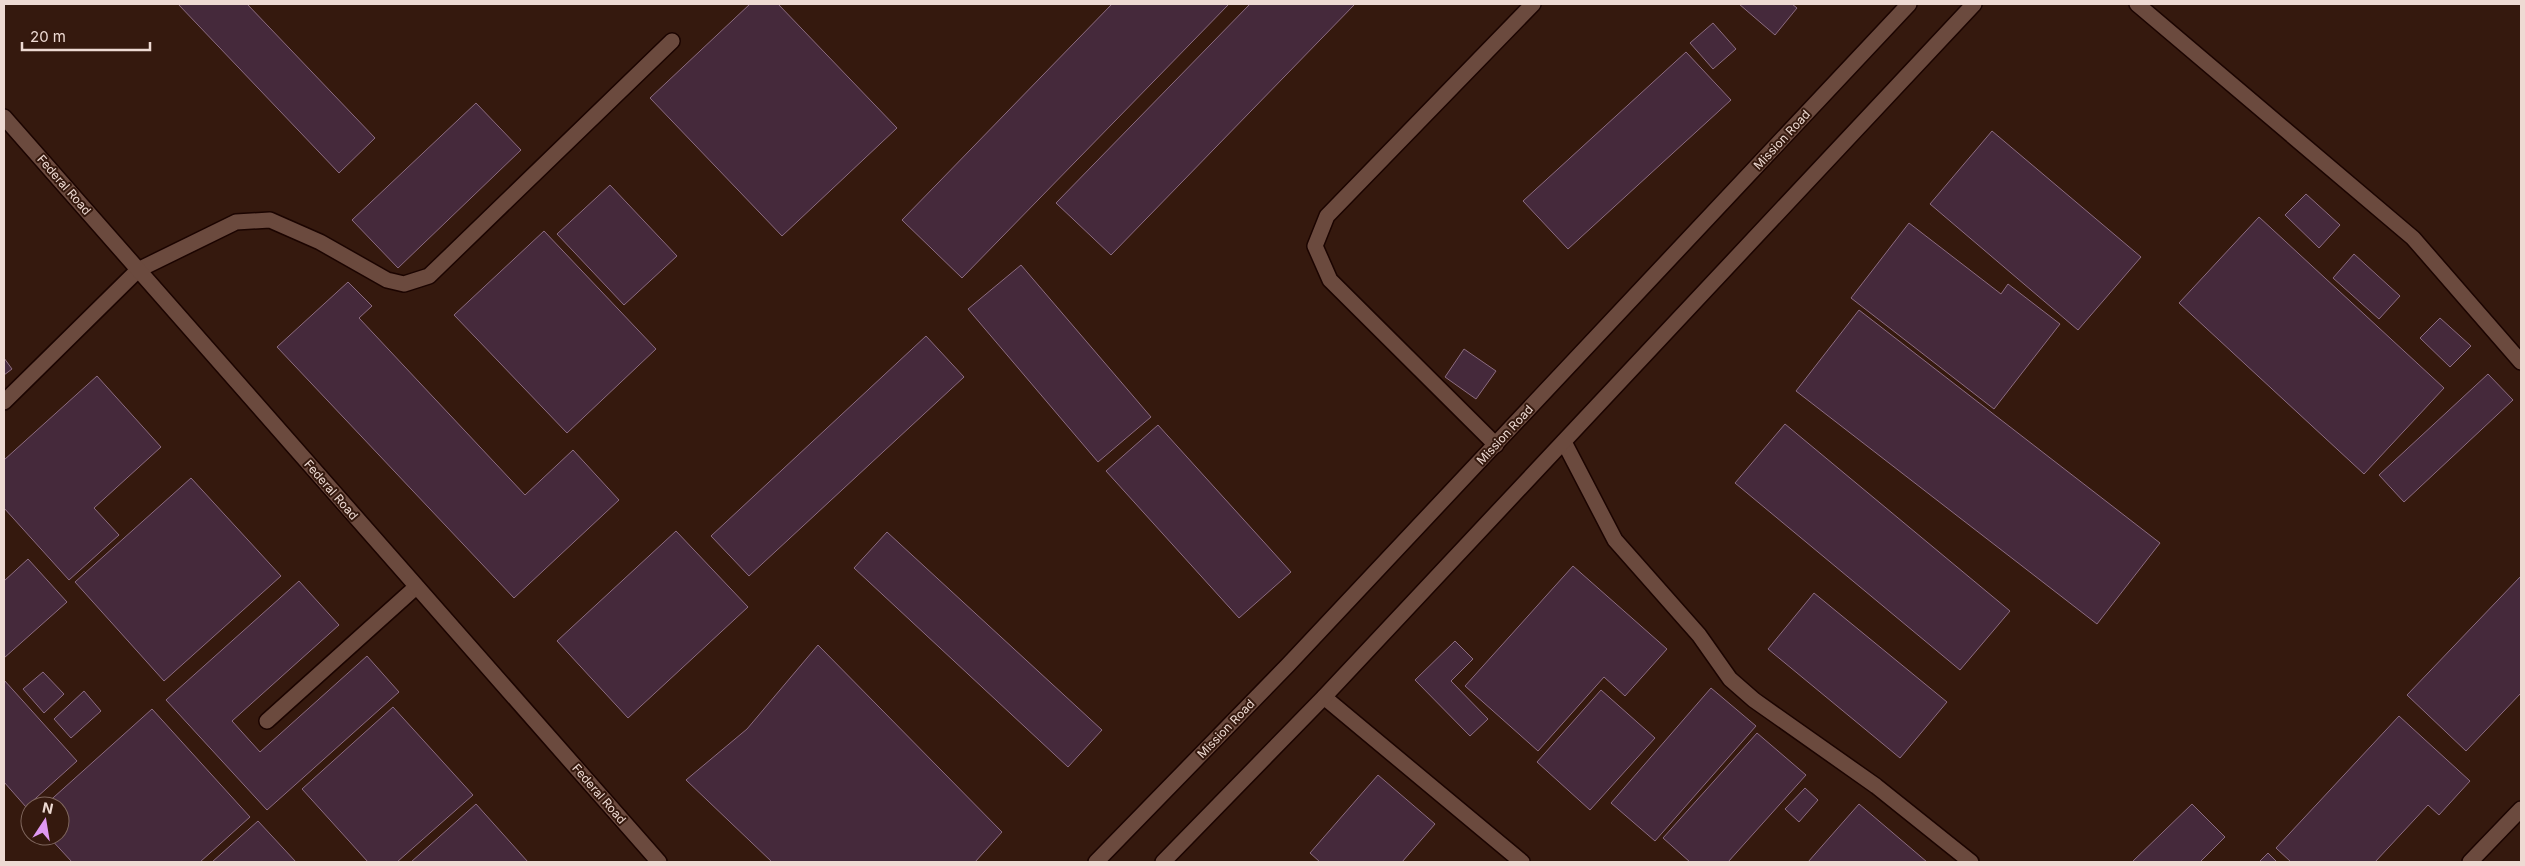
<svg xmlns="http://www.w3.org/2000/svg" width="2525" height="866" font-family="Inter,sans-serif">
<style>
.building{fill:#45293b;stroke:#8c6c80}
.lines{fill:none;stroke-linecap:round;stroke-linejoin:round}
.lane-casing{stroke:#1b0400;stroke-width:18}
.street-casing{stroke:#1b0400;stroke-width:18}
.secondary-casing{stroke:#1b0400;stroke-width:18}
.lane{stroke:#6b4a3e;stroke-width:15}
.street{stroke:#6b4a3e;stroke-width:15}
.secondary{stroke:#6b4a3e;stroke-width:15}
.labels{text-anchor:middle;stroke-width:4;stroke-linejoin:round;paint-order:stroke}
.street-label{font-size:12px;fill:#eedad3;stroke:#35190e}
</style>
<rect width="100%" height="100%" fill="#35190e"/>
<!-- building -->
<path class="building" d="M178 4H247L375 138 339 173Z
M750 4H778L897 128 782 236 650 98Z
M1112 4H1229L962 278 902 220Z
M1250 4H1355L1111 255 1056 203Z
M1739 4H1792L1797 8 1775 35Z
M1713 23 1736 49 1713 69 1690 43Z
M1686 52 1731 100 1568 249 1523 201Z
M476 103 521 150 398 268 352 220Z
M1992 131 2141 257 2078 330 1930 204Z
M610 185 677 256 624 305 557 234Z
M2306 194 2340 225 2319 248 2285 215Z
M2259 217 2444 388 2364 474 2179 303Z
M1909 223 2001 294 2008 284 2060 324 1994 409 1851 298Z
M544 231 656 349 567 433 454 315Z
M2354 254 2400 296 2379 319 2333 278Z
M1021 265 1151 417 1098 462 968 309Z
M348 282 372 306 359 318 525 495 573 450 619 500 514 598 277 347Z
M1859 310 2160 543 2097 624 1796 391Z
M2440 318 2471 346 2450 367 2420 338Z
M926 336 964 377 749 576 711 536Z
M1464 349 1496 371 1476 399 1445 377Z
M4 358 12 369 4 375Z
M2488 374 2513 400 2404 502 2379 475Z
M97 376 161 447 94 508 119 535 69 580 4 508V460Z
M1785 424 2010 611 1960 670 1735 483Z
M1158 425 1291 572 1239 618 1106 471Z
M191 478 281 576 164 681 75 582Z
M676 531 748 607 628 718 557 641Z
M887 532 1102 730 1068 767 854 568Z
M28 559 67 602 4 658V581Z
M1573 566 1667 649 1625 696 1604 677 1538 751 1465 686Z
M2521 576V693L2466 751 2407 695Z
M299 581 339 625 232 721 260 752 367 656 399 692 267 810 166 700Z
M1814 593 1947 702 1900 758 1768 649Z
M1455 641 1473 659 1451 681 1488 719 1470 736 1415 680Z
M818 645 1002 832 975 862H772L686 780 747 729Z
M43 672 64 694 44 713 23 689Z
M4 680 77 761 26 807 4 782Z
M1711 688 1756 726 1655 841 1611 803Z
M1601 690 1655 738 1590 810 1537 762Z
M84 691 101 711 71 738 54 719Z
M393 707 473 795 397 862H368L302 789Z
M152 709 250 817 200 862H72L48 836H60V806H44Z
M2399 716 2470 781 2439 815 2428 805 2375 862H2291L2276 848Z
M1757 733 1806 775 1728 862H1690L1663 838Z
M1378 775 1435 824 1402 862H1320L1310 853Z
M1805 788 1818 800 1799 822 1785 809Z
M476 804 528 862H411Z
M1859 804 1927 862H1808Z
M2192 804 2225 837 2200 862H2132Z
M258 821 296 862H212Z
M2268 853 2277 862H2259Z"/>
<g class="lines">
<defs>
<path id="lane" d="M138 270 236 222 270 220 320 242 387 280 404 284 429 276 672 41
M1496 445 1330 280 1315 246 1327 216 1533 4
M267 721 416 587"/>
<path id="street" d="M2137 4 2413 238 2521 362
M4 402 138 270
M1564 442 1615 540 1699 635 1730 679 1754 700 1876 786 1971 862
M1324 697 1522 862
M2470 862 2521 809"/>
<path id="secondary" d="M4 117 659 862
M1096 862 1288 665 1909 4
M1163 862 1324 697 1974 4"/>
</defs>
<!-- lane casing -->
<use href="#lane" class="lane-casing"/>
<!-- street casing -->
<use href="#street" class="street-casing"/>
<!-- secondary casing -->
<use href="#secondary" class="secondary-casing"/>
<!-- lane -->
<use href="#lane" class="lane"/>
<!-- street -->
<use href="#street" class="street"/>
<!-- secondary -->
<use href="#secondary" class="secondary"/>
</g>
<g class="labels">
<!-- street labels -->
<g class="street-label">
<text transform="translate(1782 140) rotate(-47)" y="4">Mission Road</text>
<text transform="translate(64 185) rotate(49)" y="4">Federal Road</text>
<text transform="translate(1505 435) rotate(-47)" y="4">Mission Road</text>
<text transform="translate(331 490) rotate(49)" y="4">Federal Road</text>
<text transform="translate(1226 729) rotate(-46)" y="4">Mission Road</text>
<text transform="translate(599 794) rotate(49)" y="4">Federal Road</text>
</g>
</g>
<!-- border -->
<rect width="2525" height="866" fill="none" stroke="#eedad3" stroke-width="10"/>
<!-- north arrow -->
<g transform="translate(45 821) rotate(12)"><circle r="24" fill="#35190e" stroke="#7f665d"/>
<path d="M0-4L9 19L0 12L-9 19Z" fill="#df98f1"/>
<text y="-8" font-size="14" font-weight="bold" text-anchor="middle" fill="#eedad3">N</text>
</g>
<!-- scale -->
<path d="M22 42v8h128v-8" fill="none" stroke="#eedad3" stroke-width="2.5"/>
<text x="30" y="42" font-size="15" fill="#eedad3" stroke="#35190e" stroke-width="4" paint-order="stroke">20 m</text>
</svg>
